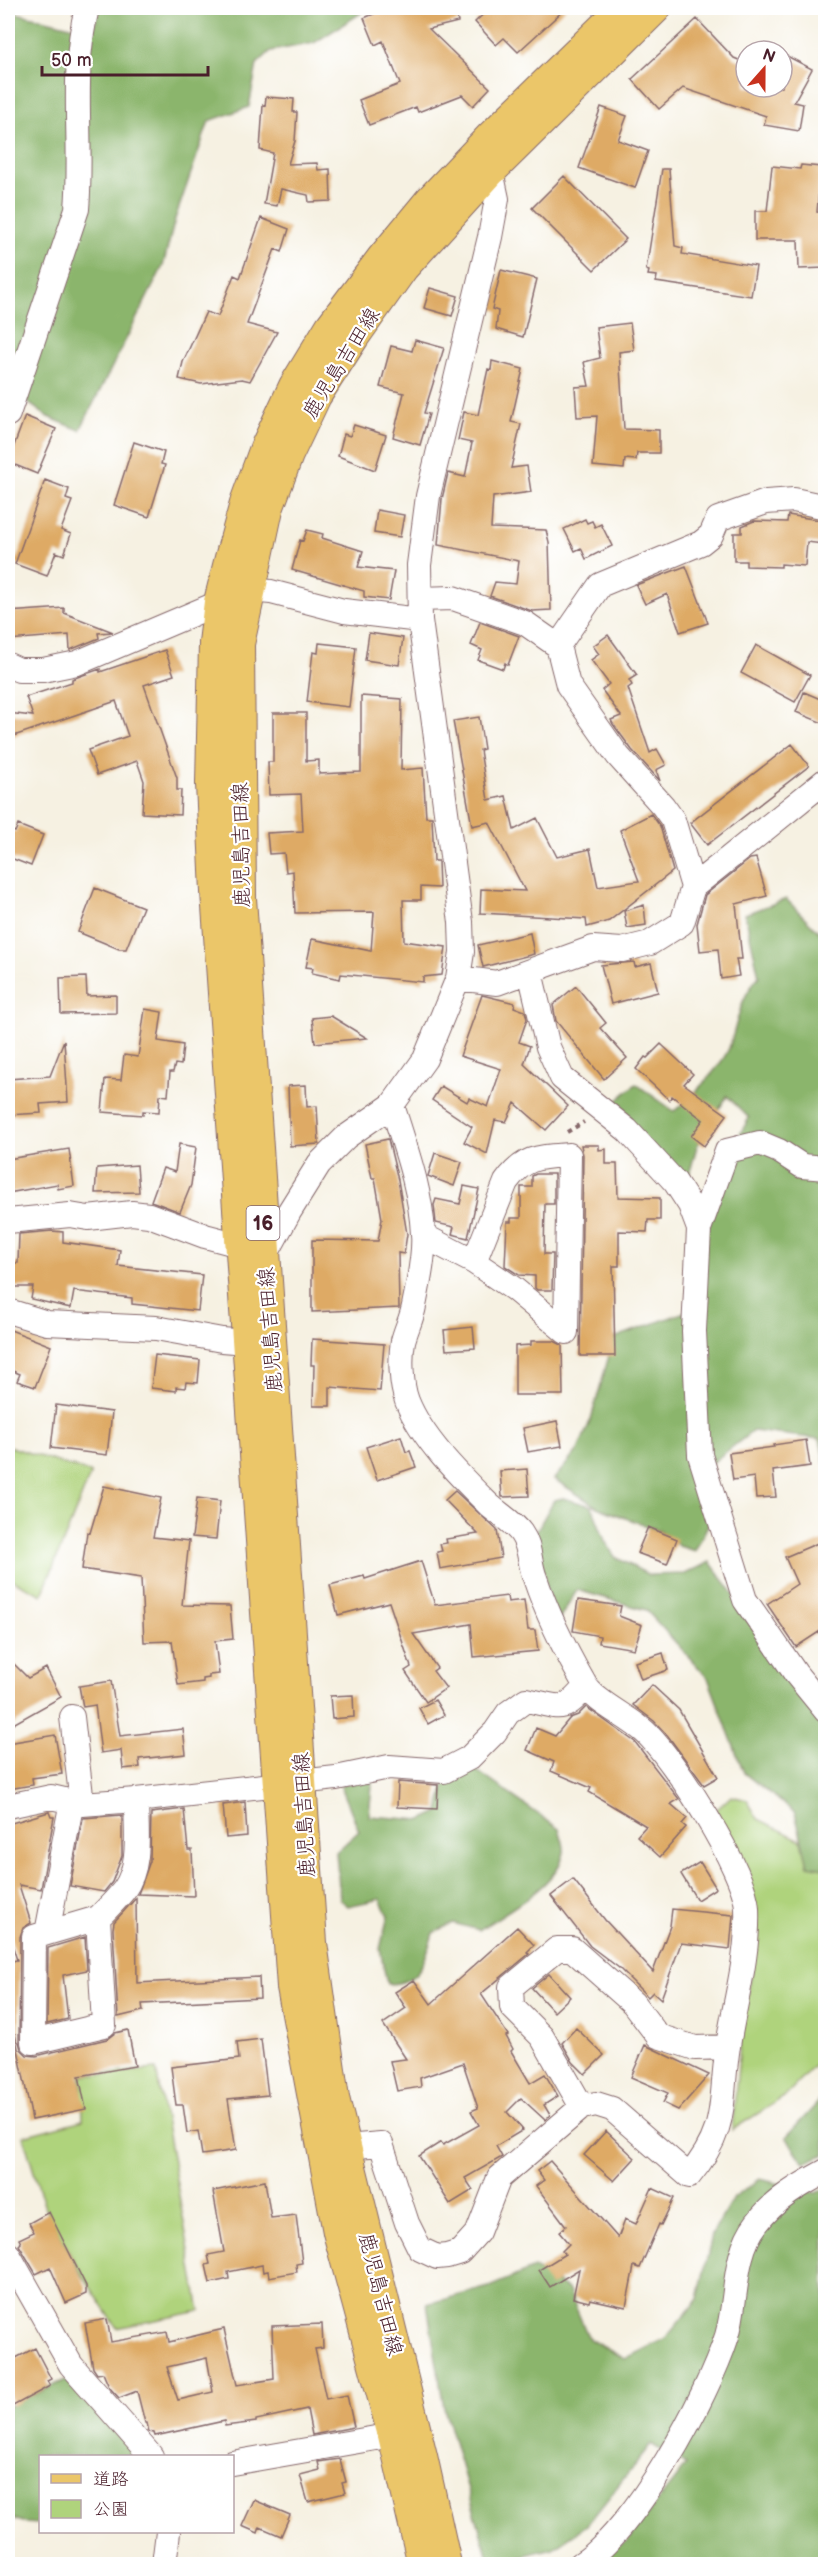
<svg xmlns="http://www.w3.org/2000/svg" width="833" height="2572" font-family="'Balsamiq Sans','Klee One',sans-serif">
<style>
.green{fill:#afd37c;stroke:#7c7954;stroke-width:1.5}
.forest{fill:#8bb56c;stroke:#6a6a4c;stroke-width:1.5}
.building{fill:#deaa65;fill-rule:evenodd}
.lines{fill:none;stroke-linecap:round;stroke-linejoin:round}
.minor-casing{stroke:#86686b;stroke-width:26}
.major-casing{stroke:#86686b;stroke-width:32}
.path{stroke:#86686b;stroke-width:4;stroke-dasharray:4.5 4.5;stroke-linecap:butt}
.minor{stroke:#fff;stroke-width:24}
.major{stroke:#ebc669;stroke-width:30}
.labels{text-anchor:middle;stroke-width:4.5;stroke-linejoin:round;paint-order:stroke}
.shield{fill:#fff;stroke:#80626b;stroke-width:1.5}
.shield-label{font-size:20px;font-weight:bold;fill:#4a1f2b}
.street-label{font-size:21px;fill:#4a1f2b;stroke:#fff}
</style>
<rect width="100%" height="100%" fill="#fff"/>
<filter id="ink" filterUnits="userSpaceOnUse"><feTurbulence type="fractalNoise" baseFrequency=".0167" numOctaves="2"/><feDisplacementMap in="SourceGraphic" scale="12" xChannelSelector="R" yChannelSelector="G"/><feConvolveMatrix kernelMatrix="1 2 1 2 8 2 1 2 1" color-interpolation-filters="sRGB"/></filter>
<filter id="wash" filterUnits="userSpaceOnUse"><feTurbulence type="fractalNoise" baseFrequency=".008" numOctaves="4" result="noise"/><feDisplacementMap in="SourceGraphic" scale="24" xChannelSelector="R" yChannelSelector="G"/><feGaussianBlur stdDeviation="1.35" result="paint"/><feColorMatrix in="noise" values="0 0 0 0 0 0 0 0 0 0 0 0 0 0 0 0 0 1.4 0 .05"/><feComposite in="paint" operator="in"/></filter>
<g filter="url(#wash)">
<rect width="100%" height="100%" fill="#f6f1e2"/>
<!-- green -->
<path class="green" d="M8 1446 91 1473 42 1595 8 1578Z
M731 1796 747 1800 758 1819 811 1845 825 1860V2055L784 2097 732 2130 743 2014 755 1959 712 1814Z
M156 2069 200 2311 117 2328 79 2270 44 2205 23 2136 83 2120 81 2076Z"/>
<!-- forest -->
<path class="forest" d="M8 8 16 13 92 31 100 8H369L314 43 271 51 257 64 249 107 209 121 175 219 163 266 80 430 48 417 8 388Z
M786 899 821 934H825V1465L820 1439 753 1431 708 1466 709 1523 695 1551 679 1546 660 1531 597 1507 554 1479 578 1450 591 1419 614 1338 693 1309 711 1186 749 1118 727 1096 697 1146 683 1197 607 1109 636 1084 674 1111C689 1100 722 1066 729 1048 739 1019 738 1001 759 976L745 914Z
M563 1498 592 1506 605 1541 615 1557 649 1575 685 1574 710 1562 825 1715V1868L808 1865 795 1813 744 1773 708 1678 646 1610 577 1590 559 1620 548 1596 536 1532 554 1500Z
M470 1766 559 1829C561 1836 565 1845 564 1852 558 1885 505 1912 479 1930L453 1923 433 1933C425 1960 421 1984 387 1984L380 1949 388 1916 380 1899 348 1906 340 1899 336 1852 359 1831 341 1786 373 1774 369 1816 422 1820 439 1812 445 1782Z
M825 2095V2154L804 2163 786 2137Z
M760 2179 816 2193 825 2188V2564H594L627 2541 686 2465 651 2444 587 2525 553 2548 490 2564 444 2408 427 2304 489 2287 534 2268 568 2289 589 2339 625 2359 666 2338 698 2299 712 2235 733 2198Z
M72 2377 139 2456H40V2524L25 2523 8 2517V2403L10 2406Z"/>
<g id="blocks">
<!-- building -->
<path class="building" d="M388 8H455L458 22 429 29 490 88 473 106 462 95 418 112 416 107 369 125 359 100 400 84 383 41 375 45 364 18Z
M490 8H566L518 52 504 38 496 45 475 22Z
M697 19 734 58 746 63V87H782V66L787 56 812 69 794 102 803 104 799 131 764 125 766 116 683 88 659 109 632 79Z
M266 97 294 99 293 112H297L295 141 288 164 317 163 318 170 330 169 331 201 309 202 308 195 281 189 277 206 264 204 273 153 260 150 263 105 265 106Z
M601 107 627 116 618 140 648 151 635 188 579 168Z
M801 165 821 167 817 212 825 213V268L799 269 798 240H755V211H767L772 166 800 169Z
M662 169H669L675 246 683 248 682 254 756 266 751 296 656 282 657 276 648 275 649 271 646 270Z
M564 176 626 239 594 270 532 208Z
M261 218 289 229 282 252 275 249 247 324 277 332 250 381 242 379 201 384 179 379 183 362 206 312 218 316 234 275 240 278Z
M501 270 537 279 523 337 496 329 498 311 492 309Z
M430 288 458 296 452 316 424 308Z
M630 323 634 350 619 352 624 429 659 430V453H637L636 460 625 459 624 469 593 466 597 416 577 417 575 387 589 386 584 362 600 358 596 327Z
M415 340 444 348 424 413 429 414 420 445 393 437 404 393 380 387 391 346 412 351Z
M492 361 523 369 511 422 521 424 511 468 527 466 531 492 493 497 491 528 546 530 549 542 551 610 532 611 490 596 495 582 516 584 519 561 438 545 442 499 448 473 465 477 472 443 458 440 464 412 478 415 488 369 491 370Z
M25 416 56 429 37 474 8 462Z
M354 425 386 435 375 470 338 456 344 434 350 436Z
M134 442 164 452 161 464 165 465 149 517 114 505Z
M45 480 69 489 66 499 72 501 61 530 71 534 64 555 56 552 47 576 15 564Z
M377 510 404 515 400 537 374 533Z
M788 515 825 521 823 544 807 542 805 566 781 564V567L746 566V561H734V533H742V526L754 521 787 522Z
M585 519 587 523 592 521 595 527 601 524 612 546 586 559 581 548 575 551 564 529Z
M307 530 323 534 322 538 363 551 358 567 394 571 389 600 364 597V591L292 570 300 540 303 541Z
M686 566 708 623 680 632 667 594 645 604 636 585Z
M64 608V613L113 632 98 633 99 638 70 650 69 635 8 640V612Z
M480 622 519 636 508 665 505 663 503 669 478 660 482 650 471 645Z
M369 633 403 638 399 665 365 660Z
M608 635 637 675 629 680 632 685 628 688 650 753 657 749 666 765 656 770 660 781 632 750 613 724 611 720 621 716 602 690 609 684 591 660 599 654 593 646Z
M319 643 356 647 349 707 307 702 313 652 318 653Z
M756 645 810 675 795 702 741 673Z
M165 650 174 675 144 685 177 778V790H181L180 815 142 813 144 781 137 761 97 775 88 750 128 736 116 701 8 738V713L33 716 26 697 72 682V679L100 669V672Z
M804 692 825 701V724L796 712Z
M361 696 402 699 401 770 423 768 426 817H432L434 861H438L439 888 421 887V900H403L404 941 446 947 442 975 423 977V982L341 974 340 979 312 973 313 968 306 967 312 939 371 951 374 912 295 913 293 871 286 872 284 853 269 854 267 833 303 831 301 794 269 795 268 762H273V713H306V761L319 760V774L361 772Z
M479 717 484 749 480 750 488 800 506 796 514 830 537 818 557 857 590 849 598 887 639 881 620 830 651 814 660 826 673 871 609 921 587 927 586 919 480 913 481 889 525 891 489 822 472 826 453 721Z
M792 744 809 766 707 845 690 823Z
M18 825 43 835 31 866 8 857V829L15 832Z
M756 858 767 896 736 904 742 959H736L739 976 721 979 718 949 700 951 697 924 705 895 750 859Z
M95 888 143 907 126 949H119L78 932Z
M644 905 646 925 627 928 624 911Z
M530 933 534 954 483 967 478 945Z
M634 962 635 967 651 963 658 992 611 1004 601 965Z
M86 977 87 996 116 995V1013L61 1014 60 978Z
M576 986 606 1023 600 1028 627 1058 604 1079 556 1021 553 1005Z
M482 995 515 1003 514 1007 525 1011 527 1019 519 1042 530 1046 524 1064 568 1106 546 1130 515 1103 506 1122 495 1120 487 1154 464 1142 472 1127 432 1100 441 1086 467 1102 469 1098 488 1107 501 1069 460 1056Z
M145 1009 162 1012 158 1041 183 1045 181 1065 175 1064 173 1072H170L168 1096 160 1095 159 1112 143 1111V1115L102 1112 105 1079 121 1080 124 1055 138 1057Z
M331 1016 367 1038 315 1043 312 1018Z
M64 1040 68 1102 40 1104 41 1113 8 1115V1079L50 1076Z
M661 1044 693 1074 684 1084 727 1115 704 1146 691 1136 703 1120 672 1096 669 1100 636 1069 645 1057 647 1058Z
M306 1085 307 1107 317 1106 319 1144 290 1146 288 1086Z
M388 1139 398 1180 407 1234 404 1254 398 1253 399 1308 312 1312V1240L378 1241 382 1219 375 1178H372L365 1144Z
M179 1144 196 1147 191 1185 180 1212 151 1201 163 1168 175 1172Z
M581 1145H599V1150L606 1149V1164H617L618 1197 660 1198V1220H648L647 1232 619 1231V1266H613L615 1356H580L583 1155Z
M69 1149 74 1186 58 1189 57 1184 8 1193V1159Z
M435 1153 462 1162 454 1186 428 1176Z
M137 1165 139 1192 95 1193 97 1168Z
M536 1174H554V1204H545L544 1254H553L552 1290H537L535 1288V1276L519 1275 505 1266 507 1222H511V1218H521V1187H532V1176Z
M464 1186 479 1189 468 1238 452 1234 454 1227 436 1223 434 1205 436 1199 460 1204Z
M52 1231 63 1232V1242L120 1250 118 1266 202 1275 198 1311 132 1304V1298L74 1291 71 1308 31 1299 33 1287H8V1263H18L19 1234Z
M473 1327 475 1348 446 1350 444 1330Z
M8 1329 51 1346 35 1387 17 1381 20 1374 8 1369Z
M312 1339 384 1344 380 1391 330 1387V1406H313L314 1365H311Z
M531 1341H554L562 1345 563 1395H515V1346L531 1345Z
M155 1355 200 1360 198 1383 186 1382 185 1388 176 1387V1391L151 1388Z
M56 1405 112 1412 107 1455 51 1448Z
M557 1421 562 1446 528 1452 523 1428Z
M401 1436 406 1452 410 1451 416 1467 377 1480 366 1447Z
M806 1440 810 1466 773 1471 776 1497 756 1498 754 1477 733 1480 729 1453 774 1447 773 1445Z
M527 1469 529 1496 502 1497 500 1471Z
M104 1486 161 1498 153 1537 189 1541 182 1605 230 1606 233 1639 215 1641 219 1674 209 1675V1678L203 1679V1682L178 1685 172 1641 144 1642 141 1578 82 1569 87 1532 90 1533Z
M455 1491 497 1530 501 1558 440 1569 437 1552 442 1551 440 1544 447 1543 446 1539 478 1534 445 1500Z
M197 1498 220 1501 216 1539 192 1537Z
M648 1527 677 1539 667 1564 637 1553Z
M825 1540V1628L796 1647 767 1604 797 1584 785 1557Z
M421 1561 435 1605 507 1596 508 1602 524 1600 528 1630H535L538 1651 474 1657 471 1624 413 1634 437 1668 433 1671 446 1688 426 1702 405 1671 411 1667 389 1602 338 1615 330 1585 364 1576 365 1579Z
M578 1600 621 1606 619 1616 642 1625 634 1649 599 1643 600 1636 573 1631Z
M663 1653 668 1670 641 1679 635 1662Z
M8 1658 28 1678 46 1668 61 1697 8 1727Z
M111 1681 120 1736 183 1729 186 1754 139 1759 140 1767 123 1769 121 1750 101 1753 95 1705 83 1707 79 1686Z
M652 1685 679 1710 718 1777 704 1785 668 1736 654 1721 633 1705Z
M353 1695 354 1717 332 1719 330 1696Z
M435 1700 444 1715 428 1724 419 1708Z
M586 1707 635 1742 679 1799 671 1804 687 1818 682 1824 686 1827 660 1857 637 1836 646 1826 589 1792 591 1788 551 1771 554 1762 527 1750 536 1728 555 1736 570 1718 578 1715Z
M55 1735 62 1774 32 1778 33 1785 8 1789V1743Z
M398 1782 438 1785 437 1809 397 1807Z
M245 1802 247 1836 226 1838 223 1805Z
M184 1809 188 1850H192L194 1896 138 1894 150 1861 151 1813Z
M49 1812 51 1817H54L41 1889 19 1885 31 1923 23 1928 20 1937 19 2042 21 2049 27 2055 36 2056 107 2039 115 2033 128 2030 135 2066 79 2076 86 2109 32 2120 15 2034 8 2036V1962L17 1960 8 1932V1824Z
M122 1815V1856L112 1882 104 1892 70 1886 83 1818Z
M700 1862 716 1888 697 1900 681 1874Z
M573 1879 605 1920 653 1972 670 1926 672 1909 733 1915 730 1949 681 1943 661 1999 653 1992 648 1997 619 1968 590 1946 551 1896Z
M136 1898 137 1983 259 1977 260 1998 142 2004 143 2011 118 2017 113 1929 114 1922Z
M517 1927 534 1945 527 1952 529 1954 481 1994 508 2035 506 2036 513 2049 511 2051 530 2083 545 2074 558 2096 544 2105 550 2115 545 2120 521 2098 507 2112 523 2130 496 2146 502 2157 465 2178 473 2190 450 2204 419 2156 441 2142 443 2145 479 2125 471 2111 478 2108 463 2063 420 2078 421 2087 397 2091 390 2061 406 2059 383 2024 406 2008 395 1992 414 1980 431 2004Z
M85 1937 87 1970 63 1975 68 2019 47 2024 48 1948Z
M549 1974 570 1997 554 2012 532 1988Z
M576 2028 604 2055 585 2074 573 2062 562 2043Z
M261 2039 268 2095 228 2099 236 2150 202 2155 198 2131 187 2133 183 2105H176L171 2067 239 2059 237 2042Z
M645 2045 709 2075 678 2110 663 2103 668 2093 631 2077Z
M606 2131 635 2158 614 2181 584 2155Z
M550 2161 618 2238 625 2219 636 2224 652 2188 674 2198 661 2225 659 2224 640 2268 634 2266 626 2307 590 2299 589 2302 573 2298 579 2269 550 2287 539 2270 565 2254 562 2251 569 2244 559 2232 566 2226 536 2186 544 2180 537 2171Z
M265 2181 271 2218 296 2215 302 2263 296 2264 297 2272 269 2277 268 2271 263 2272 262 2265 228 2272 229 2279 210 2283 206 2265 210 2264 208 2255 224 2252 213 2191Z
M49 2212 86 2286V2294L66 2303 50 2267 36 2274 19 2245 21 2243 19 2239 34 2232 29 2223Z
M107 2319 111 2342 167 2332 169 2342 224 2329 237 2385 274 2379 272 2326 322 2324 323 2348 315 2349 326 2399 347 2395 354 2427 312 2435 307 2409 256 2420V2422L225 2426 224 2421 155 2436 154 2433 149 2432 147 2423H145L137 2391 119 2398 109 2387 103 2373 97 2374 93 2368 85 2323ZM207 2358 213 2392 178 2400 167 2367Z
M35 2348 51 2379 47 2381 50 2386 13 2406 8 2395V2362Z
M340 2459 346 2482 342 2483 345 2493 308 2502 300 2475 320 2470 318 2462Z
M254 2500 290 2515 281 2536 260 2527 258 2533 242 2526Z"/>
</g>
</g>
<g filter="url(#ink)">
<use href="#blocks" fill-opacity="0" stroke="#86686b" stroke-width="1.5"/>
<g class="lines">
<defs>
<path id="minor" d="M8 414 77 209C83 142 70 74 87 8
M420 599 453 598 525 623 558 646 568 685 618 756 663 806 673 820 693 887
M558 646 600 585 701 543 711 535 718 519 766 502 794 500 826 507
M8 665 19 670H43L77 663 249 590 271 592 344 611 420 620
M530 972 548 1047 562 1078 627 1130 675 1182 690 1205 699 1229 694 1331 700 1455 745 1600 796 1674 826 1711
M458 978 497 983 593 948 622 950 650 943 682 923 693 887 826 780
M8 1221 70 1215 88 1218 132 1213 149 1215 205 1236 239 1245
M699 1229 727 1151 760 1143 779 1151 802 1166 826 1168
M424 1236 474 1262 514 1289 566 1332 569 1155C539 1157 525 1156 506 1182L474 1262
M265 1256 289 1212 319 1164 346 1137 392 1105 425 1059 458 978 462 952 461 922 420 620 419 565 428 496 490 237 497 199 491 171
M8 1311 47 1323 156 1328 222 1340 246 1342
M72 1717 82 1804
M72 1801 47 1933 34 1937 33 2042 104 2025 98 1918C107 1909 116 1900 124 1890 142 1865 136 1829 136 1800
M8 1806 51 1797 82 1804 136 1800 336 1778 389 1767 444 1771 469 1758 495 1732 508 1713 526 1700C558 1706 563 1715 585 1687
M47 1933 98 1918
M582 2107 542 2037 512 2007 511 1987 557 1949H572L633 2003 658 2036 695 2048 728 2047
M345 2147 381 2144 407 2223 420 2249 437 2257 447 2256 460 2252 478 2232 499 2178 582 2107 596 2104 612 2109 689 2176C730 2127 719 2103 728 2046 735 2000 749 1956 747 1908 745 1870 674 1759 645 1732 628 1716 594 1702 584 1683 565 1650 547 1614 535 1578 529 1563 531 1547 521 1533 513 1522 499 1514 489 1505 460 1476 422 1439 407 1401 401 1385 400 1358 403 1341 406 1329 412 1318 414 1306 418 1286 425 1254 423 1234 421 1190 405 1147 392 1105
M8 2254 71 2365 151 2456
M232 2463 393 2435
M164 2564 168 2532
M581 2564C635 2530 707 2398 727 2336 738 2299 732 2255 757 2223 775 2199 800 2185 826 2171"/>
<path id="major" d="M423 2564 393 2435 338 2232 292 1987 216 892 211 784 214 643 219 602 230 558 246 500 265 448 294 386 330 327 382 258 430 200 490 137 623 8
M446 2564 422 2456 334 2098 312 1943 241 898 239 644 268 509 288 455 316 396 354 337 403 268 491 171 656 8"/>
</defs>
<!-- minor casing -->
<use href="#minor" class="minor-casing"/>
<!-- major casing -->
<use href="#major" class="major-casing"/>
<!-- path -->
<path class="path" d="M567 1132 584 1122"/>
<!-- minor -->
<use href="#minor" class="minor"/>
<!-- major -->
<use href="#major" class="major"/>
</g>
</g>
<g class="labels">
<!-- shield labels -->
<rect class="shield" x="246.5" y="1206" width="33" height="34" rx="4.5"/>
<g class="shield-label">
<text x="263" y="1230">16</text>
</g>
<!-- street labels -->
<g class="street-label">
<text transform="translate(341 363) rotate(-58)" y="7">鹿児島吉田線</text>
<text transform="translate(241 845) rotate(-91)" y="7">鹿児島吉田線</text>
<text transform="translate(270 1330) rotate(-94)" y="7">鹿児島吉田線</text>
<text transform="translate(304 1815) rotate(-93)" y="7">鹿児島吉田線</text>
<text transform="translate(381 2294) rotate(76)" y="7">鹿児島吉田線</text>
</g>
</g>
<!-- margin -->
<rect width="833" height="2572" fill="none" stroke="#fff" stroke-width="30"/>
<!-- legend -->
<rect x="39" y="2455" width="195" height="78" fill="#ffffff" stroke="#b7a5aa" stroke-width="1.5"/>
<rect x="51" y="2474" width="30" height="9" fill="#ebc669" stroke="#b7a5aa" stroke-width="1.5"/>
<text x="93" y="2485" font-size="18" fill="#4a1f2b">道路</text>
<rect x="51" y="2500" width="30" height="18" fill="#afd37c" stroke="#b7a5aa" stroke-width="1.5"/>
<text x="93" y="2515" font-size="18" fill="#4a1f2b">公園</text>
<!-- north arrow -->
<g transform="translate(764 69) rotate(21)"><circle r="28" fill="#ffffff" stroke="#b7a5aa" stroke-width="1.5"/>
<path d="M0-4.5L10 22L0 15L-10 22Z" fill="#c8321e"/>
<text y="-9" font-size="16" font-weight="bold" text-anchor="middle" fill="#4a1f2b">N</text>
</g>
<!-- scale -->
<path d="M42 66v9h166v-9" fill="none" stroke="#4a1f2b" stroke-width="3"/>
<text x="51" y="66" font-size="18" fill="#4a1f2b" stroke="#ffffff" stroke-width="4.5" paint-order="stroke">50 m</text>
</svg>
